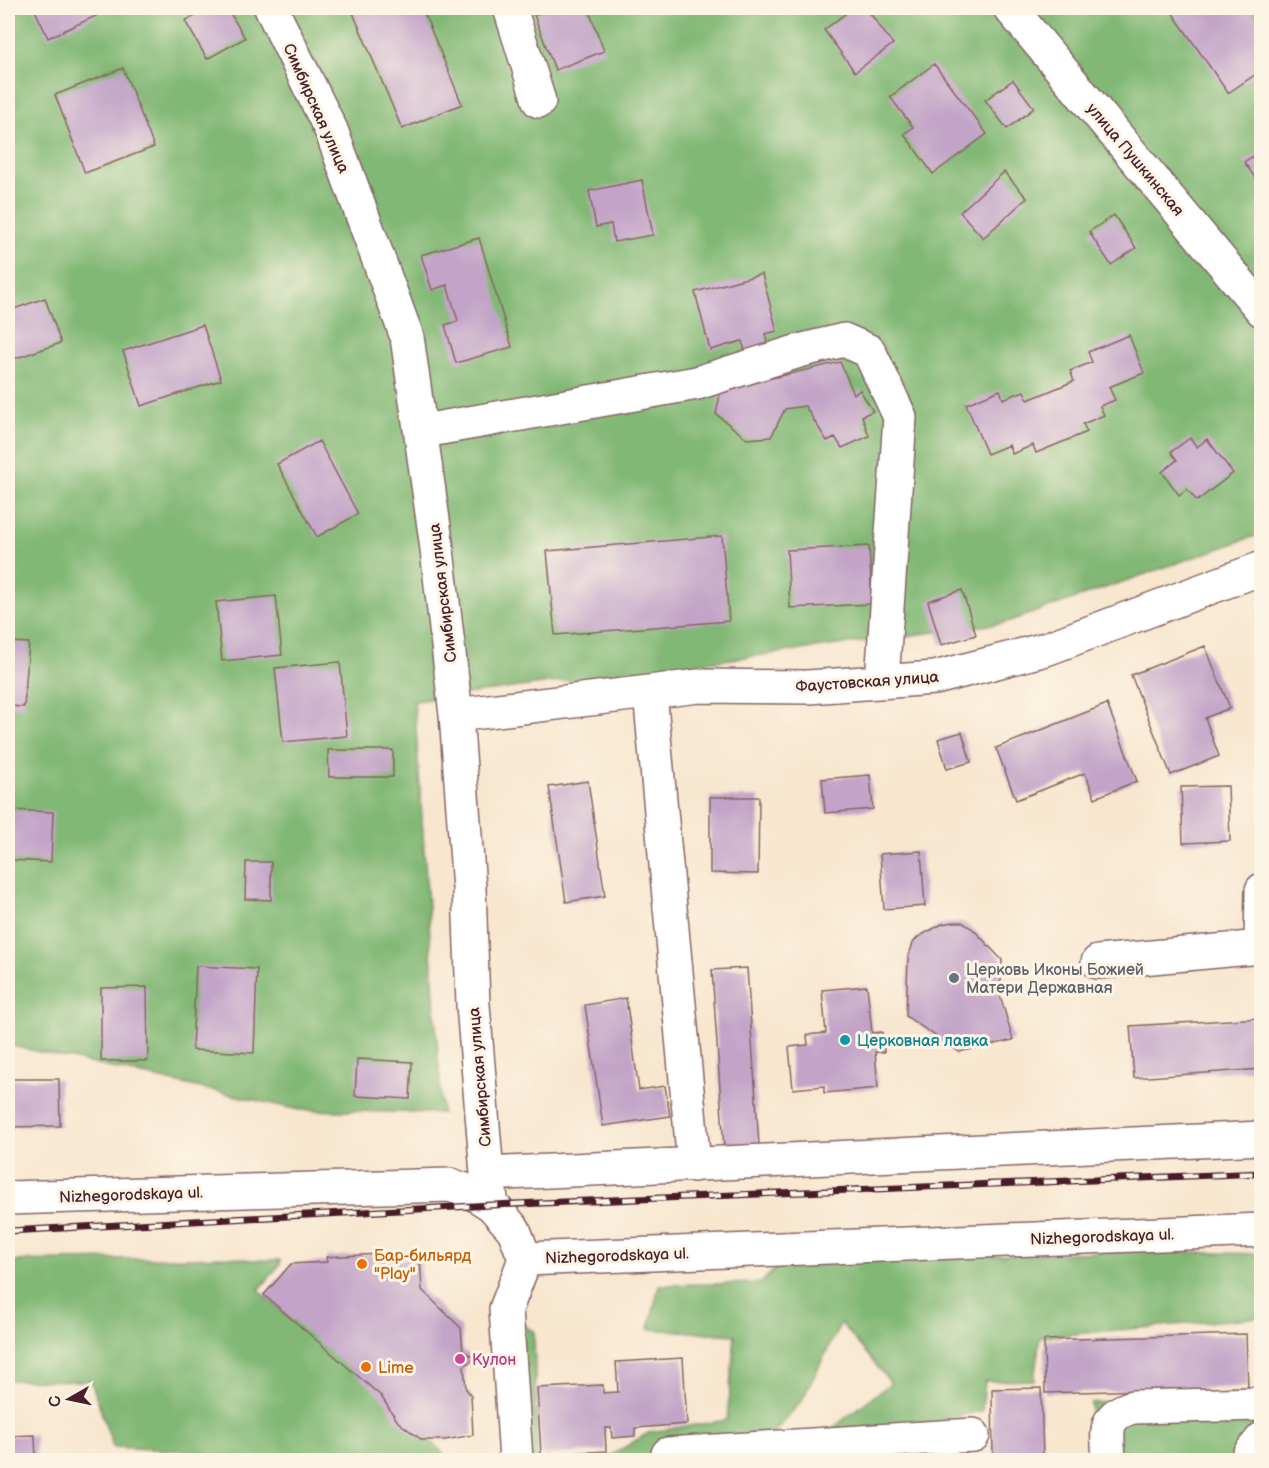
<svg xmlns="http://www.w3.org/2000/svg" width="1269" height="1468" font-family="'Balsamiq Sans',sans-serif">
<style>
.forest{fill:#82b874;stroke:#666c50;stroke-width:1.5}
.building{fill:#c3a4c8}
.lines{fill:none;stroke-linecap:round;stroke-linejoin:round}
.minor-casing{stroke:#876564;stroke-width:36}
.path{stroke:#876564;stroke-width:4;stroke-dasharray:1.5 4.5;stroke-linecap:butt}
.minor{stroke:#fff;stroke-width:33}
.rail-casing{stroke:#4a1f2b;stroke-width:7}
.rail{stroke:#fcf5e5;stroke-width:4.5;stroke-dasharray:14;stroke-linecap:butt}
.worship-dot{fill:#6b7280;stroke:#fcf5e5;stroke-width:2}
.culture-dot{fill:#0f9aa8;stroke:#fcf5e5;stroke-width:2}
.food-dot{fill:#e8710a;stroke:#fcf5e5;stroke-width:2}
.hotel-dot{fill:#d1479c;stroke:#fcf5e5;stroke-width:2}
.labels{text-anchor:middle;stroke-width:6;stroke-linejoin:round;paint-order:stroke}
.street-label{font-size:16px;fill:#4a1f2b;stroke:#fcf5e5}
.worship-label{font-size:16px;fill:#5b616d;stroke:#fcf5e5;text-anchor:start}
.culture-label{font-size:16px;fill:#0d838f;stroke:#fcf5e5;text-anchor:start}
.food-label{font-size:16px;fill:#c56008;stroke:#fcf5e5;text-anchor:start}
.hotel-label{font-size:16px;fill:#b23c85;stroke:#fcf5e5;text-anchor:start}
</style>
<rect width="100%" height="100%" fill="#fcf5e5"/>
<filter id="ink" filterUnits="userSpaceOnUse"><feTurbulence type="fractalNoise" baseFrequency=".0167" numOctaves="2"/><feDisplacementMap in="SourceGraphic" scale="12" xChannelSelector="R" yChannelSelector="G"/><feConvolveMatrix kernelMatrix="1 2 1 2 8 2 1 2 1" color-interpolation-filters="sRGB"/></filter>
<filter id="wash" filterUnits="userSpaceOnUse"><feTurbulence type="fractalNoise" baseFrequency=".008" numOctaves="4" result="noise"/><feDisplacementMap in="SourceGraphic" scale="24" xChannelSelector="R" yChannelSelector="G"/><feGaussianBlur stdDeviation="1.35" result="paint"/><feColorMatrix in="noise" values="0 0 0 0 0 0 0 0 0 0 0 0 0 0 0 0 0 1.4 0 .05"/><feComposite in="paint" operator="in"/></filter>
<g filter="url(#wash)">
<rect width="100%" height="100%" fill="#f8e6cf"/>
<!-- forest -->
<path class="forest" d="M8 8H1261V534L1004 623 414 701 442 1113 300 1110 8 1045Z
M1130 1251 1261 1254V1317L1040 1337 1034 1380 985 1381 982 1411 943 1419 928 1460H791L891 1383 841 1323 802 1400 750 1460H563L607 1458 650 1432 727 1420 735 1335 649 1329 659 1285 761 1283 781 1263Z
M233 1257 251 1260H280V1264L259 1290 293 1322 299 1317 448 1458 449 1460H208L207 1452 113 1447 91 1381 8 1380V1261Z
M515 1320 534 1332 537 1460H527Z
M1261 1396V1427L1235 1460H1091V1403Z"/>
<g id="blocks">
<!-- building -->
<path class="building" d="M34 8H92L96 16 48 38Z
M208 8H227L245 38 207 59 185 21Z
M351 8H422L462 104 402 129Z
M554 8H588L604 51 555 70 534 15Z
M853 8H866L893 44 855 72 824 30Z
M1169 8H1249L1262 25V70L1228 93Z
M934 64 987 134 933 174 904 134 913 127 890 97Z
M123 68 154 147 85 173 55 95Z
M1013 80 1034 108 1007 129 985 100Z
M1262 150V188L1244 162Z
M1004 172 1027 198 983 238 960 212Z
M642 180 653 235 614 242 611 224 596 227 589 191Z
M1114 215 1136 248 1111 265 1089 232Z
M479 238 512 347 456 363 445 325 458 321 447 285 432 290 421 255Z
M762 274 777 331 765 334 768 345 745 351 742 341 710 350 695 292Z
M45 298 61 343 8 361V311Z
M203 325 221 380 141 406 123 351Z
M1129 335 1144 373 1109 387 1115 400 1100 406 1104 415 1083 424 1087 432 1036 453 1033 445 1012 454 1009 445 987 454 966 404 1000 390 1003 399 1024 391 1028 400 1074 381 1070 371 1092 362 1088 352Z
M840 362 854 394 860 390 873 411 862 416 869 436 842 448 835 437 827 441 805 406 785 409 771 437 747 439 716 414 721 390Z
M1190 438 1197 447 1207 439 1233 473 1197 501 1187 489 1179 495 1162 472 1177 460 1171 452Z
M319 441 358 514 317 537 277 464Z
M722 536 729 621 555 635 547 551Z
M869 546 872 604 790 608 787 550Z
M962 590 976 635 941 645 928 601Z
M276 596 282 655 222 661 216 602Z
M8 642 29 643 24 707 8 706Z
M1205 646 1230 708 1205 718 1219 756 1171 775 1131 675Z
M340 662 347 736 283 742 275 668Z
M1107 704 1137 781 1095 798 1085 773 1016 800 996 748Z
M962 732 971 762 947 769 938 739Z
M328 750H393V777H329Z
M870 775 873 809 825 813 822 779Z
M588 781 605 896 566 902 549 787Z
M1228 786 1230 841 1183 843 1181 787Z
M710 797H759L758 874 710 873Z
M8 810 53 812 51 862 8 860Z
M921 851 925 906 884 909 880 854Z
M246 862H271V900L245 899Z
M953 922H962L974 930 1002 960 1000 995 1013 1040 959 1052 906 1016 908 958 913 943 918 937 942 924Z
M196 966 257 969 254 1053 192 1050Z
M747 968 759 1145 724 1148 712 970Z
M867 986 872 1033 882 1032 884 1052H875L878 1088 824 1093V1086L793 1089 789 1047 808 1045 807 1035 826 1033 822 990Z
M147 987 148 1061H101V988Z
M626 998 639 1090 665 1086 670 1116 603 1126 585 1005Z
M1262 1018V1069L1134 1078 1130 1026Z
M357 1059 412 1062 410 1099 355 1096Z
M8 1079H59L60 1126 8 1127Z
M397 1253V1259L420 1258 422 1290 461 1328 463 1351 475 1358 464 1366 466 1389 471 1395 473 1435 445 1440H422L398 1422 381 1396 264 1295 291 1264 327 1262 326 1257Z
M1246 1334 1248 1387 1045 1393 1044 1340Z
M683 1358 687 1424 635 1428V1436L612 1438 611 1428H605L606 1451 541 1455 537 1388 603 1385V1393L618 1392 616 1362Z
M1041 1388 1043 1460H993L992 1389Z
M35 1435 36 1460H8V1436Z"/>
</g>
</g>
<g filter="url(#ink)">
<use href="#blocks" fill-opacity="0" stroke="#876564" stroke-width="1.5"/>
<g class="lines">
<defs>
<path id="minor" d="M271 8 331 130 407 337 436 541 456 715 469 888 473 1005 487 1174 492 1205
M510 8 539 101
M1010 8 1262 310
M435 429 697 383 799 351 844 340 869 351 900 417 882 681
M650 693 694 1165
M456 715 699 686 808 687 935 678 1046 649 1262 568
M1098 962 1261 947 1262 890
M487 1174 1262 1138
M8 1198 450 1185 471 1192 492 1205 514 1230 525 1259
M525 1259 1262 1230
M1249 1455 1262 1439
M516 1460 506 1309 525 1259
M668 1460V1454L973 1435
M1109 1460C1108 1433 1101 1416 1133 1407L1262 1404"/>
</defs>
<!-- minor casing -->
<use href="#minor" class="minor-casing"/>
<!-- path -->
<path class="path" d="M1188 1460 1201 1459 1203 1460"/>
<!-- minor -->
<use href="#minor" class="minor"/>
<defs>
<path id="rail" d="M8 1231 492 1205 1262 1173"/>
</defs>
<!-- rail casing -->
<use href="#rail" class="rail-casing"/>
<!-- rail -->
<use href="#rail" class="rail"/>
</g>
</g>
<!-- markers -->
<circle class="worship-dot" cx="954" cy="978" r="6"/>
<circle class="culture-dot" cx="845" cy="1040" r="6"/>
<g class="food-dot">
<circle cx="362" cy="1264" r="6"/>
<circle cx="366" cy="1367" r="6"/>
</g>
<circle class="hotel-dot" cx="460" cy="1359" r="6"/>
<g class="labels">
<!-- street labels -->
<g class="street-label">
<text transform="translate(317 108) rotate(66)" y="6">Симбирская улица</text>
<text transform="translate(1136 159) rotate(50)" y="6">улица Пушкинская</text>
<text transform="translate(442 593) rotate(-97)" y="6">Симбирская улица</text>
<text transform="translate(867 681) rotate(-4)" y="6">Фаустовская улица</text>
<text transform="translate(479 1077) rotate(-95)" y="6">Симбирская улица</text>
<text transform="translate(131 1194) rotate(-2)" y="6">Nizhegorodskaya ul.</text>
<text transform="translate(1102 1236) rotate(-2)" y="6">Nizhegorodskaya ul.</text>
<text transform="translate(617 1255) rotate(-2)" y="6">Nizhegorodskaya ul.</text>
</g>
<!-- worship labels -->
<g class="worship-label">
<text x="966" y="975">Церковь Иконы Божией<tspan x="966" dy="18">Матери Державная</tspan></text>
</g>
<!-- culture labels -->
<g class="culture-label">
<text x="857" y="1046">Церковная лавка</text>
</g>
<!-- food labels -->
<g class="food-label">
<text x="374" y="1261">Бар-бильярд<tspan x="374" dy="18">"Play"</tspan></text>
<text x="378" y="1373">Lime</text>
</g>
<!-- hotel labels -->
<g class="hotel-label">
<text x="472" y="1365">Кулон</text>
</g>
</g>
<!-- margin -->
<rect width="1269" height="1468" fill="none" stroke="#fcf5e5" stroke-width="30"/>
<!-- north arrow -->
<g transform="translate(69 1399) rotate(261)" stroke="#fcf5e5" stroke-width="4.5" paint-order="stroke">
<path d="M0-4.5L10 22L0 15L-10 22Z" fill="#4a1f2b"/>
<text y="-9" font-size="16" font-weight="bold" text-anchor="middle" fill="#4a1f2b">С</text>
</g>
</svg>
